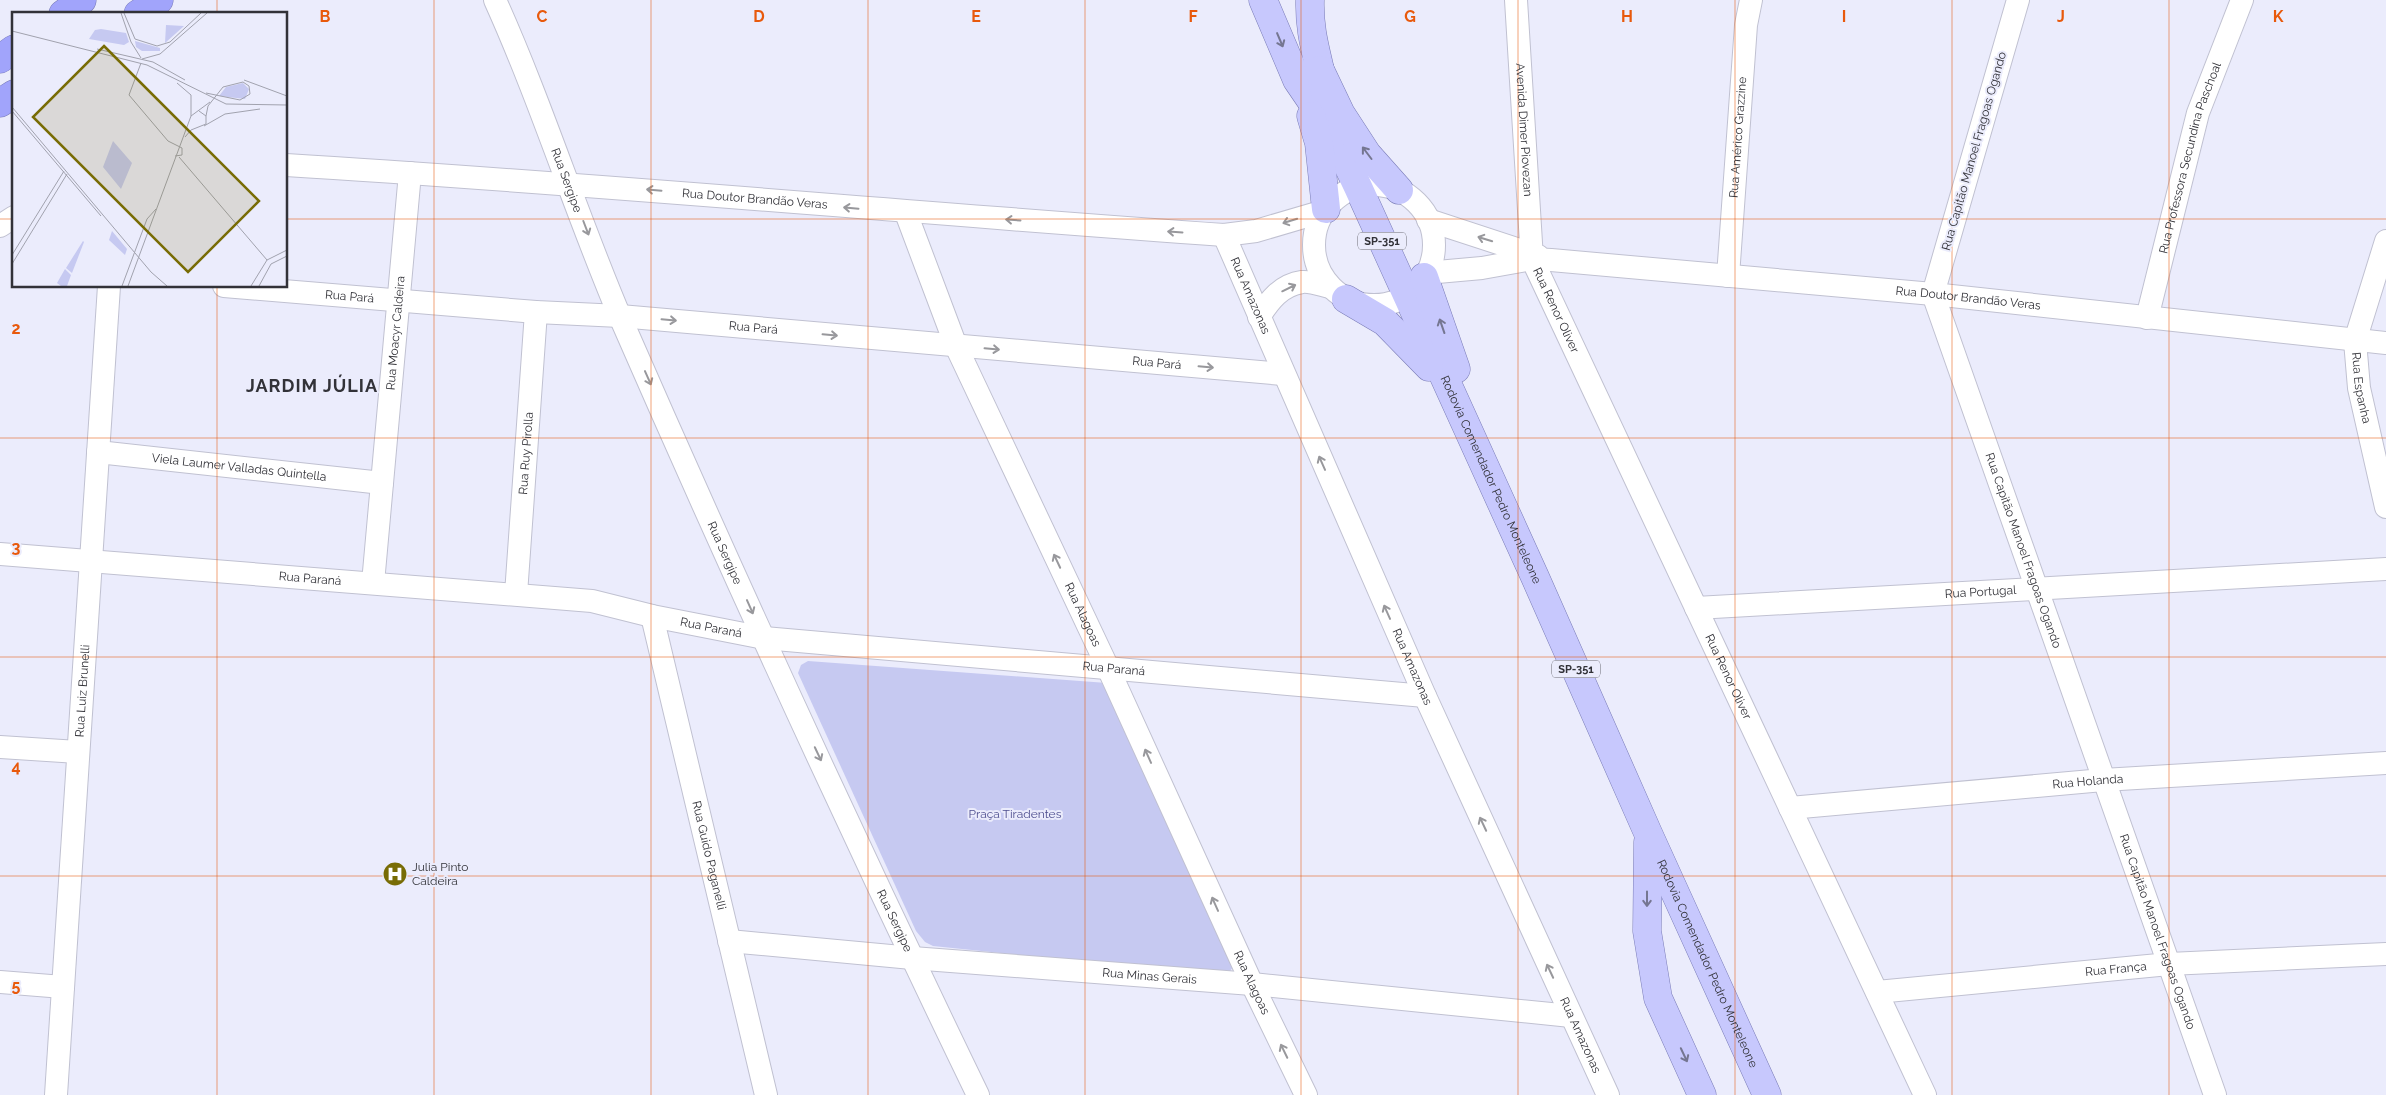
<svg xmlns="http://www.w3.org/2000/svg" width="2386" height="1095" font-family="Raleway,sans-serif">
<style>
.green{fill:#c6c9f1}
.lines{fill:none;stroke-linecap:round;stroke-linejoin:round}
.minor-casing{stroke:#c0c1d1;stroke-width:24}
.major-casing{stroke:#7a7cb7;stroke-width:29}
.highway-casing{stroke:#7a7cb7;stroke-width:29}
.minor{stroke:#fff;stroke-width:22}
.major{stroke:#c7c8fd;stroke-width:28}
.highway{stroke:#a1a4fb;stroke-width:28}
.oneway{stroke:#757691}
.oneway2{stroke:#98989c}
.grid{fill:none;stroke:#e8590c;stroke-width:1;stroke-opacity:0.55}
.labels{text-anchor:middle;stroke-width:4;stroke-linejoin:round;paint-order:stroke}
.shield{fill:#ebecfc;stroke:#6a6a73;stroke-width:1}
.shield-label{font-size:11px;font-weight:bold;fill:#323238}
.street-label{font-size:12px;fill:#323238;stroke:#ebecfc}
.park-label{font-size:12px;fill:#4e4e8f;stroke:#ebecfc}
.poi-label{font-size:12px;fill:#323238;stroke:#ebecfc;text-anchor:start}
.district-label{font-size:18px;font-weight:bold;letter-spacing:1px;fill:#323238;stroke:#ebecfc}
.inset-road{fill:none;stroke:#a1a2ae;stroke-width:1}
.view{fill:#786c05;fill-opacity:0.15;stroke:#786c05;stroke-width:2.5}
.inset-edge{fill:none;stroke:#323238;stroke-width:2.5}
.grid-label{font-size:16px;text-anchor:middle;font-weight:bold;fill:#e8590c;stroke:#ebecfc;stroke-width:4;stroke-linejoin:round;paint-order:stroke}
</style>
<rect width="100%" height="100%" fill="#ebecfc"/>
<!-- green -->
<path class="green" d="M808 661 1107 683 1234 965 1229 973 1221 976 933 946 925 942 916 931 798 673 801 665Z"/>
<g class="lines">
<defs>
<g id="minor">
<path id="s1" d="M495 0C542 104 576 214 621 319 735 580 854 839 978 1095"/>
<path id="s2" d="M1516 0 1532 259 1925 1095"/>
<path id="s3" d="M2018 0 1933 294 2215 1095"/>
<path id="s4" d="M286 165C599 184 911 213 1224 235L1256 231 1324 211"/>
<circle cx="1374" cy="245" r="60"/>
<path id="s5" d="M906 213 956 346 1108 668 1252 984 1306 1095"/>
<path d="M1428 220 1538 256"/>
<path d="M0 226 14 217"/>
<path id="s6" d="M1224 235 1425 696 1608 1095"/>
<path id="s7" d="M2386 241 2355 341 2359 388 2386 507"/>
<path id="s8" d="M1426 273 1482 268 1532 259 1551 260 1933 294 2386 343"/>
<path id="s9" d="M1728 276 1746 25 1751 0"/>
<path id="s10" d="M224 286 536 312 620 316 1283 374"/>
<path d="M1259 317C1269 301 1281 285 1302 282 1310 281 1321 285 1330 287"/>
<path id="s11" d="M2147 318 2198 113 2242 0"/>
<path id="s12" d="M98 452 382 483"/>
<path id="s13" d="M0 554 592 601 652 616 764 638 1425 696"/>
<path id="s14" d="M373 583 410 173"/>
<path id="s15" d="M516 594 536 312"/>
<path id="s16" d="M1696 608 2386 569"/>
<path id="s17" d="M652 616 766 1095"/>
<path d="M0 747 78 752"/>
<path id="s18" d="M1790 808 2103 780 2386 763"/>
<path id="s19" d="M729 941 912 958 1252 984 1571 1016"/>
<path d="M0 982 63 987"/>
<path id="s20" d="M1877 992 2169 964 2386 954"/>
<path id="s21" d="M56 1095 109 286"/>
</g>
<g id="major">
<path id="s22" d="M1263 0 1297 80 1331 130 1358 187 1535 577 1648 833 1767 1095"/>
<path d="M1310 0C1309 35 1318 56 1324 89"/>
<path d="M1320 70 1341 114 1367 154 1399 190"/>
<path d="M1311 116 1319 143 1326 209"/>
<path d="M1424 277 1456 369"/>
<path d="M1346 299 1385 322 1429 367"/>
<path d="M1648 842 1647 931 1658 998 1702 1095"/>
</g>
<path id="highway" d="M63 14 82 0
M138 14 159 0
M0 59 14 49
M0 103 14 94"/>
</defs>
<!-- minor casing -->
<use href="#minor" class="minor-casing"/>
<!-- major casing -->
<use href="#major" class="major-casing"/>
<!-- highway casing -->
<use href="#highway" class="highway-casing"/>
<!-- minor -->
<use href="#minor" class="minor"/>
<!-- major -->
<use href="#major" class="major"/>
<!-- highway -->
<use href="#highway" class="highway"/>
</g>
<!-- one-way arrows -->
<defs><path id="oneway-shaft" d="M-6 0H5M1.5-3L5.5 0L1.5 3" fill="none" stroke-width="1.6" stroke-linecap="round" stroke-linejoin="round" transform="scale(1.25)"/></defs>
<g class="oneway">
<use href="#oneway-shaft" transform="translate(1280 40) rotate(67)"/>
<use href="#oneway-shaft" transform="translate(1367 153) rotate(-127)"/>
<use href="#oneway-shaft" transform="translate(1442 326) rotate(-109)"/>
<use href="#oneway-shaft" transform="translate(1647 899) rotate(90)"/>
<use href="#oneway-shaft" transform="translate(1684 1055) rotate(65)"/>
</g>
<g class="oneway2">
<use href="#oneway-shaft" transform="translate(654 190) rotate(-175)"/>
<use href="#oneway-shaft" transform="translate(851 208) rotate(-175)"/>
<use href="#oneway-shaft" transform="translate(1013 220) rotate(-176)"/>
<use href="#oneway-shaft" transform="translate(1290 221) rotate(163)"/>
<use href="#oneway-shaft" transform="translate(586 228) rotate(69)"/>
<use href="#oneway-shaft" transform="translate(1175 232) rotate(-176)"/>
<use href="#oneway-shaft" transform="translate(1485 239) rotate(-163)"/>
<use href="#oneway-shaft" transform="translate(1289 288) rotate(-26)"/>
<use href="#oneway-shaft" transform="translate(669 320) rotate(5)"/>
<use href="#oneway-shaft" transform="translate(830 335) rotate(5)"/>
<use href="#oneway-shaft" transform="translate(992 349) rotate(5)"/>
<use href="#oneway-shaft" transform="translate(1206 367) rotate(5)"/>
<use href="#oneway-shaft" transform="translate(648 378) rotate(66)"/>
<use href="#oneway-shaft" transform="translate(1322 463) rotate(-114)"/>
<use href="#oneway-shaft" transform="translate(1057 561) rotate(-115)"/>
<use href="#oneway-shaft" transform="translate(750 607) rotate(66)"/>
<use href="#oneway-shaft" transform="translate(1387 612) rotate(-114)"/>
<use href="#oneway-shaft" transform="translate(818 754) rotate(65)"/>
<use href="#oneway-shaft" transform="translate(1148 756) rotate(-114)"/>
<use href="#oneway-shaft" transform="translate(1483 824) rotate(-115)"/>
<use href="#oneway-shaft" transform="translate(1215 904) rotate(-114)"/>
<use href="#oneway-shaft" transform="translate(1550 971) rotate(-115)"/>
<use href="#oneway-shaft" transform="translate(1284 1051) rotate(-116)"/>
</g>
<!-- grid -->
<path class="grid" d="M217 0V14M434 0V1095M651 0V1095M868 0V1095M1085 0V1095M1301 0V1095M1518 0V1095M1735 0V1095M1952 0V1095M2169 0V1095M0 219H14M286 219H2386M217 286V1095M0 438H2386M0 657H2386M0 876H2386"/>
<!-- icons -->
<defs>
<symbol id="hospital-disc" viewBox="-11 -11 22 22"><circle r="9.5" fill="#786c05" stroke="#ebecfc"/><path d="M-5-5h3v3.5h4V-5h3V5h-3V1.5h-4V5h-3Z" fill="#fff"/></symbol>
</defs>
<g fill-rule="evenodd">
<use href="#hospital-disc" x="381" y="860" width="28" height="28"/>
</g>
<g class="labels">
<!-- shield labels -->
<g class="shield">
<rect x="1358" y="232.5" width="48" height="17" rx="4"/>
<rect x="1552" y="660.5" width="48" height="17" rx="4"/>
</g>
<g class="shield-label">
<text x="1382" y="245">SP-351</text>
<text x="1576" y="673">SP-351</text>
</g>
<!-- street labels -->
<g class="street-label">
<text dy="4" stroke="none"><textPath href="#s2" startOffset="130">Avenida Dimer Piovezan</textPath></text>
<text dy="4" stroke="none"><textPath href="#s9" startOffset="139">Rua Américo Grazzine</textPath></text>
<text transform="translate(1974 151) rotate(-74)" y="4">Rua Capitão Manoel Fragoas Ogando</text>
<text dy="4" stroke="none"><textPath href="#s11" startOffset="166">Rua Professora Secundina Paschoal</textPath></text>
<text dy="4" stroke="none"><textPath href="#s1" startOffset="194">Rua Sergipe</textPath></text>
<text dy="4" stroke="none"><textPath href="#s4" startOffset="470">Rua Doutor Brandão Veras</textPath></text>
<text dy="4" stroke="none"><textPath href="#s6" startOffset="66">Rua Amazonas</textPath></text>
<text dy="4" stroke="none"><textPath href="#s10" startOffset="126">Rua Pará</textPath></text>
<text dy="4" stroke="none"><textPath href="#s8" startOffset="545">Rua Doutor Brandão Veras</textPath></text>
<text dy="4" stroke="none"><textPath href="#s2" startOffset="316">Rua Renor Oliver</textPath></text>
<text dy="4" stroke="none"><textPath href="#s10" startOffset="531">Rua Pará</textPath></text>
<text dy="4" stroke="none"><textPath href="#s14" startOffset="251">Rua Moacyr Caldeira</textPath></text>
<text dy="4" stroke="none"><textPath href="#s10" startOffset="936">Rua Pará</textPath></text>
<text dy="4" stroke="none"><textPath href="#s7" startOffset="152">Rua Espanha</textPath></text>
<text dy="4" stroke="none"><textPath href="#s15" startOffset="141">Rua Ruy Pirolla</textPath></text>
<text dy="4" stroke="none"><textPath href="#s12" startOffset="142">Viela Laumer Valladas Quintella</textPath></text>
<text dy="4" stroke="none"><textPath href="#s22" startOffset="532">Rodovia Comendador Pedro Monteleone</textPath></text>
<text dy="4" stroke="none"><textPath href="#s3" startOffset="578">Rua Capitão Manoel Fragoas Ogando</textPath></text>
<text dy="4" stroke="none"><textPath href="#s1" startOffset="599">Rua Sergipe</textPath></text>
<text dy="4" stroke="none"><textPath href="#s13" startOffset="311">Rua Paraná</textPath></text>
<text dy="4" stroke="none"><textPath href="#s16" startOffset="285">Rua Portugal</textPath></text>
<text dy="4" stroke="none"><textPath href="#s5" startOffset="439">Rua Alagoas</textPath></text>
<text dy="4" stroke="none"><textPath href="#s13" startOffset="716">Rua Paraná</textPath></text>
<text dy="4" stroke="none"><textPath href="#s6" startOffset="471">Rua Amazonas</textPath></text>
<text dy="4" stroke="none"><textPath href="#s13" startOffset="1121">Rua Paraná</textPath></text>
<text dy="4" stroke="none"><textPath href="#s2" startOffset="721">Rua Renor Oliver</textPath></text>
<text dy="4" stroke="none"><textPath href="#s21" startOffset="405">Rua Luiz Brunelli</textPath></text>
<text dy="4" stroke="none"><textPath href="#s18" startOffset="299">Rua Holanda</textPath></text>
<text dy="4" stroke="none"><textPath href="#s17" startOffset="246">Rua Guido Paganelli</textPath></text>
<text dy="4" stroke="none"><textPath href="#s1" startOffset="1004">Rua Sergipe</textPath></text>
<text dy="4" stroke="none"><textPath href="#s3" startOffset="982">Rua Capitão Manoel Fragoas Ogando</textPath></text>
<text dy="4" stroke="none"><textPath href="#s22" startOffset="1062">Rodovia Comendador Pedro Monteleone</textPath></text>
<text dy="4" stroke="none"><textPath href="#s20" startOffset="240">Rua França</textPath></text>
<text dy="4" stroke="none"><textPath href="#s19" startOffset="422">Rua Minas Gerais</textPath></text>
<text dy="4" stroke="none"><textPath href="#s5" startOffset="844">Rua Alagoas</textPath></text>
<text dy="4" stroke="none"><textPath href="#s6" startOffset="876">Rua Amazonas</textPath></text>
</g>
<!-- park labels -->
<g class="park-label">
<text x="1015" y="818">Praça Tiradentes</text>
</g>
<!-- poi labels -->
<g class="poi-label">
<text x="412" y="871">Julia Pinto<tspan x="412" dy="14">Caldeira</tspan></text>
</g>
<!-- district labels -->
<g class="district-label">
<text x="312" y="392">JARDIM JÚLIA</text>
</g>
</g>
<!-- overview -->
<g transform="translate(12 12)">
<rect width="275" height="275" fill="#ebecfc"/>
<path d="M154 13 172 14 153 31ZM89 17 114 21 117 30 112 33 77 27 83 18ZM123 29 148 36V39H130L124 35ZM231 71 237 77 233 87 207 84 214 75ZM101 129 120 151 109 177 91 155ZM100 219 115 237 113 243 97 228ZM71 229 72 230 60 261 54 256ZM53 257 59 263 55 274H49L45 271Z" fill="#c6c9f1"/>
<path class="inset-road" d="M109 1 119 30 129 46M112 1 123 27 145 34 158 30 189 1M0 19 135 53 214 92 275 93M85 37 141 50 173 68M148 42 195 1M130 47 148 42M129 51 117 83 156 129 170 136V143L163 144M232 68 275 84M165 71 179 83V104M194 81 228 88 238 82 237 74 231 70 211 75M0 95 139 260 155 274M0 99 89 204M194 104 196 94 211 75M192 114 213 102 248 97M173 125 179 118 194 112V104L187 99M167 145 255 248M0 243 52 159M0 252 55 162M110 274 135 207 144 197M116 274 179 104 198 90M239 274 255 248 275 238M247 274 259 252 275 244"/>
<path class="view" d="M92 34 247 189 176 260 21 105Z"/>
<rect width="275" height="275" class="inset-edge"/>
</g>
<g class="grid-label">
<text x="325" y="22">B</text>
<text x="542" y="22">C</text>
<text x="759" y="22">D</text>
<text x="976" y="22">E</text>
<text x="1193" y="22">F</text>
<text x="1410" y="22">G</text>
<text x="1627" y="22">H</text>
<text x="1844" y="22">I</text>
<text x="2061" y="22">J</text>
<text x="2278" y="22">K</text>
<text x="16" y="334">2</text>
<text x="16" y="553">3</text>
<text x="16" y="772">4</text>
<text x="16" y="991">5</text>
</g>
</svg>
